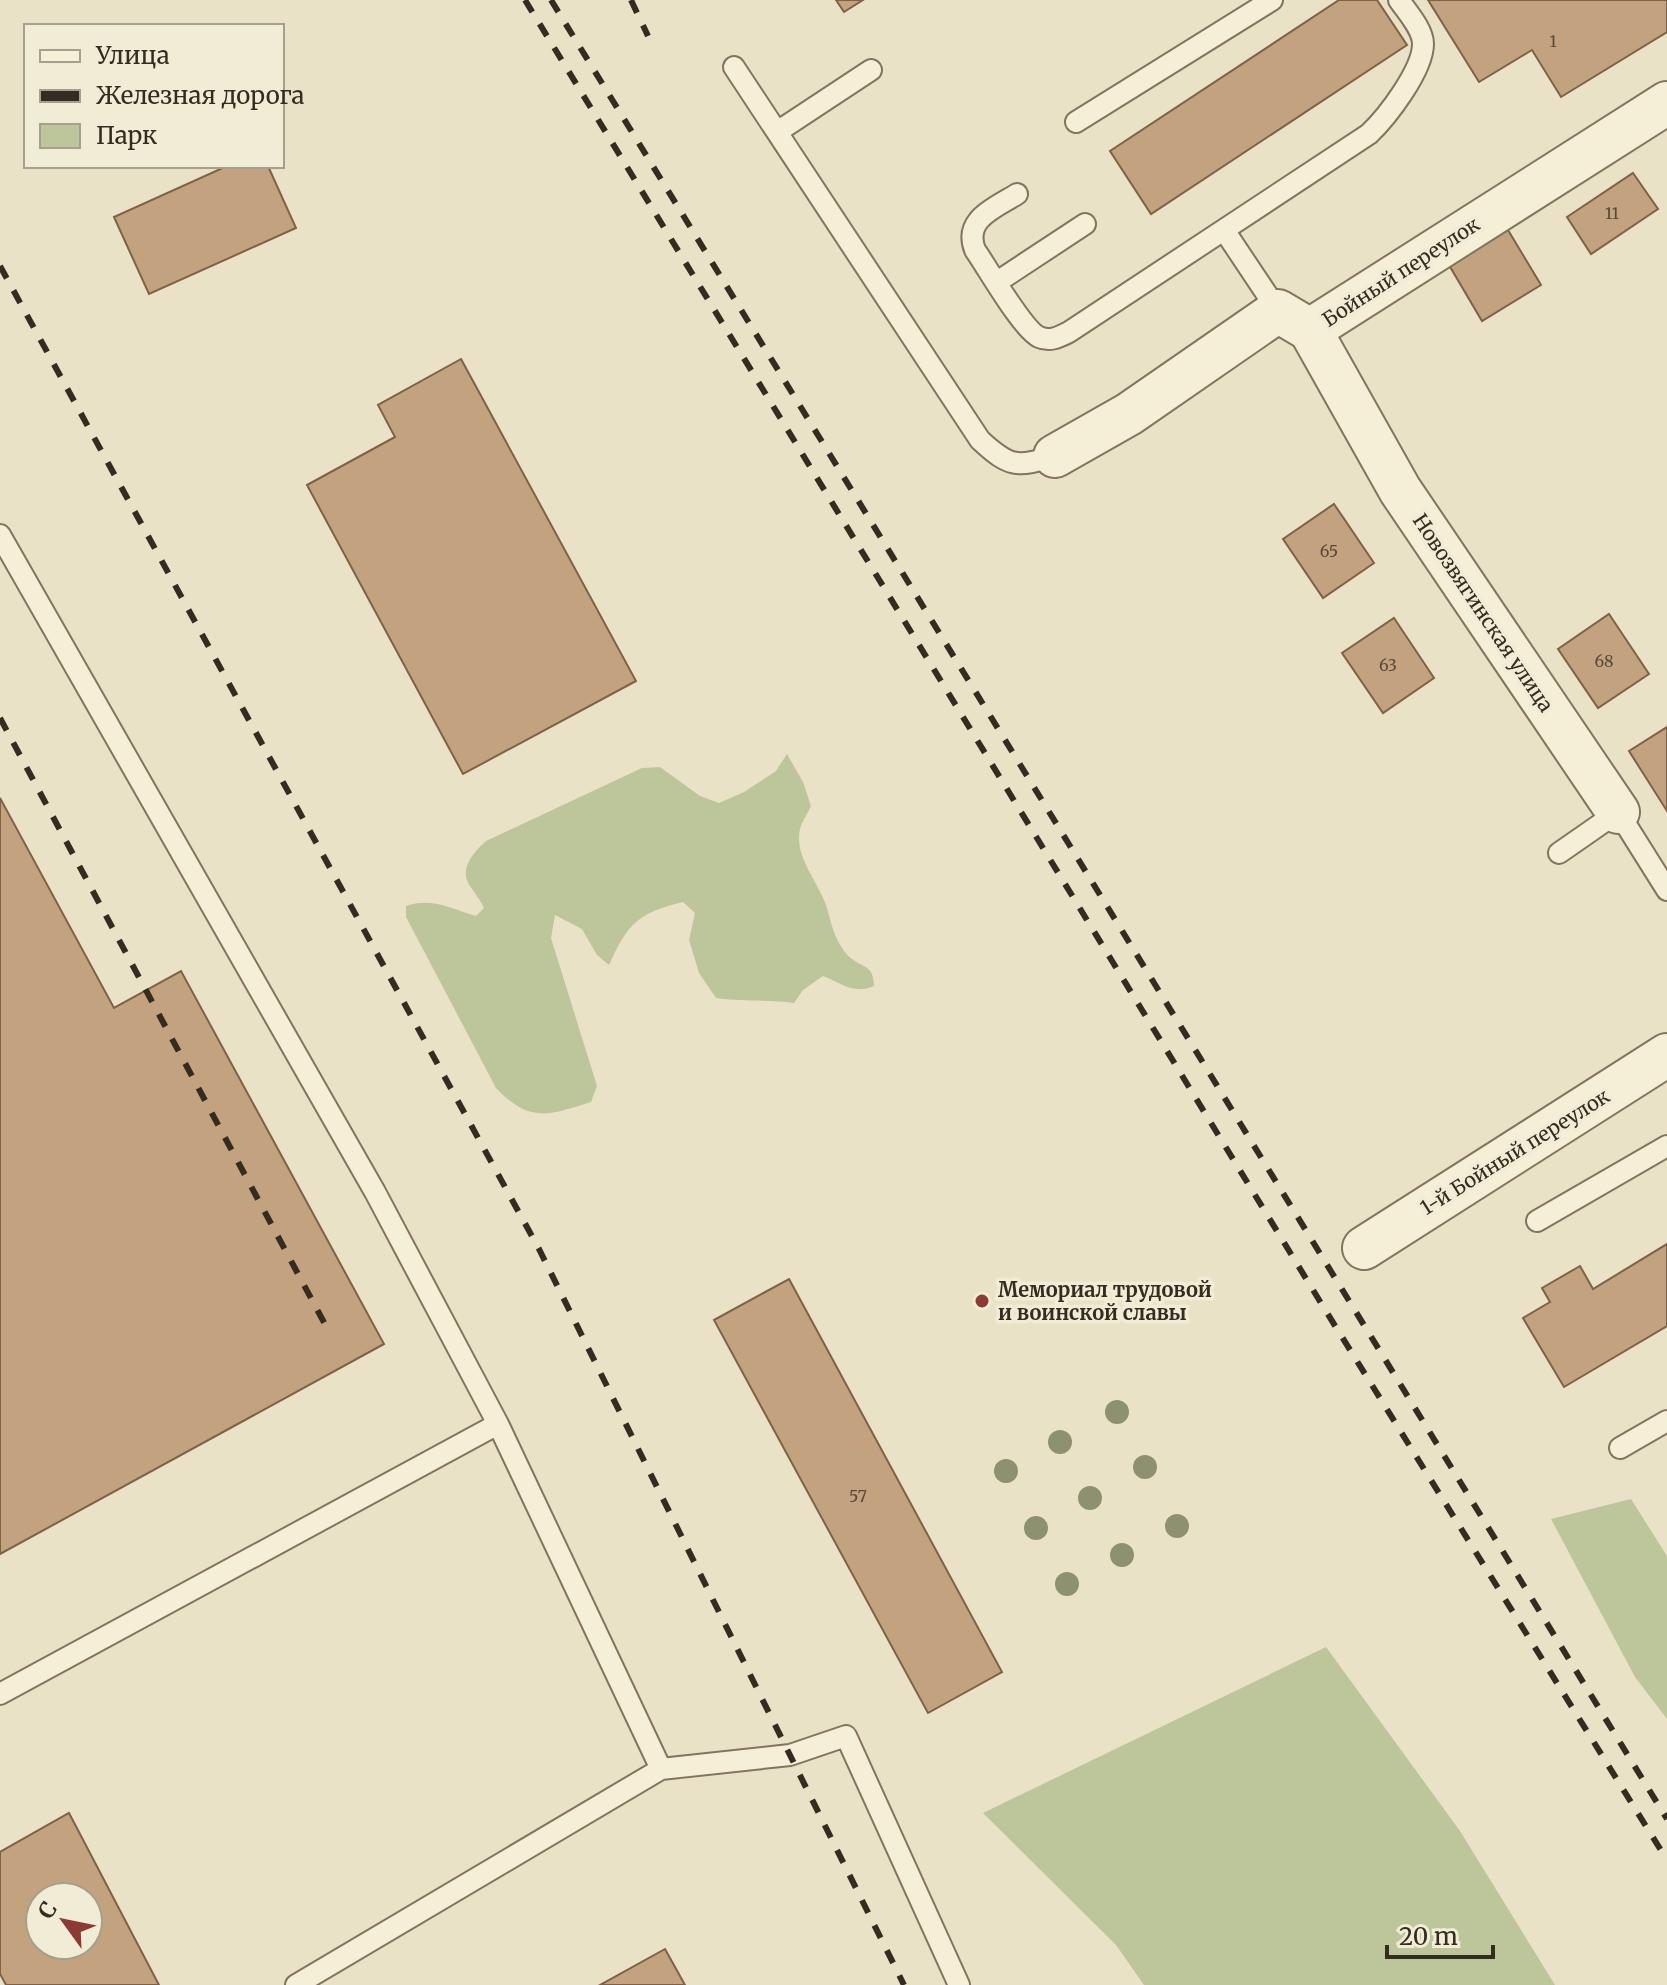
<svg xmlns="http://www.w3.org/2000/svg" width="1667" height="1985" font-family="Merriweather,serif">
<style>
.green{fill:#bdc69b}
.building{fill:#c3a280;stroke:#7f6246;stroke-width:2;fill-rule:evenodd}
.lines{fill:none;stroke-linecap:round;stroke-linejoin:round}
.service-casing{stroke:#82755e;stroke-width:24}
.minor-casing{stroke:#82755e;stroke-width:46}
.service{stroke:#f5efd8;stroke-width:20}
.minor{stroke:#f5efd8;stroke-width:42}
.rail{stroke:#342c20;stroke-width:6;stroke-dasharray:14 14;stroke-linecap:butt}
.tree{fill:#8d9170}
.poi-dot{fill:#8b3b34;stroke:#f1ecd5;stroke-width:3}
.labels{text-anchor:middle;stroke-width:7;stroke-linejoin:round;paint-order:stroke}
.number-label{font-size:16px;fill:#584a38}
.street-label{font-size:20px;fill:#342c20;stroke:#f1ecd5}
.poi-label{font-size:20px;font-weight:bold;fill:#342c20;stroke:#f1ecd5;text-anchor:start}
</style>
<rect width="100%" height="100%" fill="#e9e2c6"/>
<!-- green -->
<path class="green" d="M787 754 803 782 811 806C808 813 802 821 800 829 794 856 817 880 826 905 831 921 833 936 844 951 857 969 874 961 874 986 854 995 841 983 823 976L803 990 794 1003C768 999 743 1002 716 998L699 973 689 940 695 913 683 902C638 913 628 923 609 965L597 955 582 929 555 915 551 938 597 1086 591 1102C549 1115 530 1124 496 1088L406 917V906C431 897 452 909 476 916L484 908C480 899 475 894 470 886 458 869 474 852 486 841L642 768 660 767 700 796 719 803 744 792 776 771Z
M1631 1499 1667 1556V1719L1635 1677 1551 1519Z
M1326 1647 1460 1831 1555 1985H1144L1116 1945 983 1813Z"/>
<!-- building -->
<path class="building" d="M836 0H863L844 12Z
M1339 0H1377L1407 45 1151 214 1110 151Z
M1428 0H1667V32L1561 97 1532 50 1479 82Z
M227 166H268L296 228 149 294 114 217Z
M1633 173 1658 209 1591 254 1567 217Z
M1508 230 1541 285 1482 321 1449 265Z
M461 359 636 681 463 774 307 485 395 437 378 405Z
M1334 504 1374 563 1323 598 1283 539Z
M1609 614 1649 674 1598 708 1558 649Z
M1394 618 1434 678 1383 713 1342 653Z
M1667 727V811L1629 751Z
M0 798 114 1008 181 971 384 1344 0 1554Z
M1667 1244V1326L1564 1387 1523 1318 1550 1302 1542 1288 1580 1266 1593 1289Z
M789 1279 1002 1672 928 1713 714 1320Z
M69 1813 159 1985H6L0 1974V1852ZM40 1897H88V1945H40Z
M665 1949 685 1985H600Z"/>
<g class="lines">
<defs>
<path id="service" d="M734 67 980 440C1010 468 1017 467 1055 456
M1076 122 1272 0
M777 132 871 70
M1017 194C995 208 963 219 975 250 987 267 1023 330 1039 337 1050 342 1059 337 1069 332L1369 134C1387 117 1423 70 1423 44 1423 29 1407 12 1399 0
M1224 230 1278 311
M997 282 1085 224
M0 535 375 1192 498 1424 661 1769 790 1755 846 1736 959 1985
M1559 853 1618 812 1667 890
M1537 1221 1667 1146
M1620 1448 1667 1421
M0 1694 498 1424
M296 1985 661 1769"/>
<path id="minor" d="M1310 330 1400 490 1618 812
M1055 456 1129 414 1278 311 1310 330 1667 103
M1364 1248 1667 1055"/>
</defs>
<!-- service casing -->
<use href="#service" class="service-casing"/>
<!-- minor casing -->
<use href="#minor" class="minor-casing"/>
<!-- service -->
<use href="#service" class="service"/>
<!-- minor -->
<use href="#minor" class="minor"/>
<!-- rail -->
<path class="rail" d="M525 0 1324 1308 1667 1860
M551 0 1667 1819
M631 0 648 36
M0 266 539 1249 904 1985
M0 718 327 1328"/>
</g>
<!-- trees -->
<g class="tree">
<circle cx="1117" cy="1412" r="12"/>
<circle cx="1060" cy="1442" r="12"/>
<circle cx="1145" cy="1467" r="12"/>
<circle cx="1006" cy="1471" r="12"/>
<circle cx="1090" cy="1498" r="12"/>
<circle cx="1177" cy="1526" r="12"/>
<circle cx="1036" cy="1528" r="12"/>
<circle cx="1122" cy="1555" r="12"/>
<circle cx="1067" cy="1584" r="12"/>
</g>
<!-- markers -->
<circle class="poi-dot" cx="982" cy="1301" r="8"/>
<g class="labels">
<!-- number labels -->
<g class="number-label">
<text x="1553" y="47">1</text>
<text x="1612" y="219">11</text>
<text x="1329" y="557">65</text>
<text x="1604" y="667">68</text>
<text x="1388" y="671">63</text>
<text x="858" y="1502">57</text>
</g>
<!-- street labels -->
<g class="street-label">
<text transform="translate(1401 272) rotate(-33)" y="7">Бойный переулок</text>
<text transform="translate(1483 613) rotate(56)" y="7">Новозвягинская улица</text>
<text transform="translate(1515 1152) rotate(-32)" y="7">1-й Бойный переулок</text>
</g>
<!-- poi labels -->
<g class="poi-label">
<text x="998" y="1297">Мемориал трудовой<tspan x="998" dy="23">и воинской славы</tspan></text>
</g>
</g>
<!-- legend -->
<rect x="24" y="24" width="260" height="144" fill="#f1ecd5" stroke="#a59f8d" stroke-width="2"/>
<rect x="40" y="50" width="40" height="12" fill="#f5efd8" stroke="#a59f8d" stroke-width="2"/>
<text x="96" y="64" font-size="24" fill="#342c20">Улица</text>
<rect x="40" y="90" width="40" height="12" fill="#342c20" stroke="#a59f8d" stroke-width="2"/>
<text x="96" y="104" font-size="24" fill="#342c20">Железная дорога</text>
<rect x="40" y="124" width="40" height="24" fill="#bdc69b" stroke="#a59f8d" stroke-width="2"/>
<text x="96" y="144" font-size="24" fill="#342c20">Парк</text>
<!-- north arrow -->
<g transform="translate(64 1921) rotate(303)"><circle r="38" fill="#f1ecd5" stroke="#a59f8d" stroke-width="2"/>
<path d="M0-6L14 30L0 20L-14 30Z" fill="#8b3b34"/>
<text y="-12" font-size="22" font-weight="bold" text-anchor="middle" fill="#342c20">С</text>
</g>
<!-- scale -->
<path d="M1387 1945v12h106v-12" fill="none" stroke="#342c20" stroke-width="4"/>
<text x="1399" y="1945" font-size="24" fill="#342c20" stroke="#f1ecd5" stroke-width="6" paint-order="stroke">20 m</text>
</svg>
